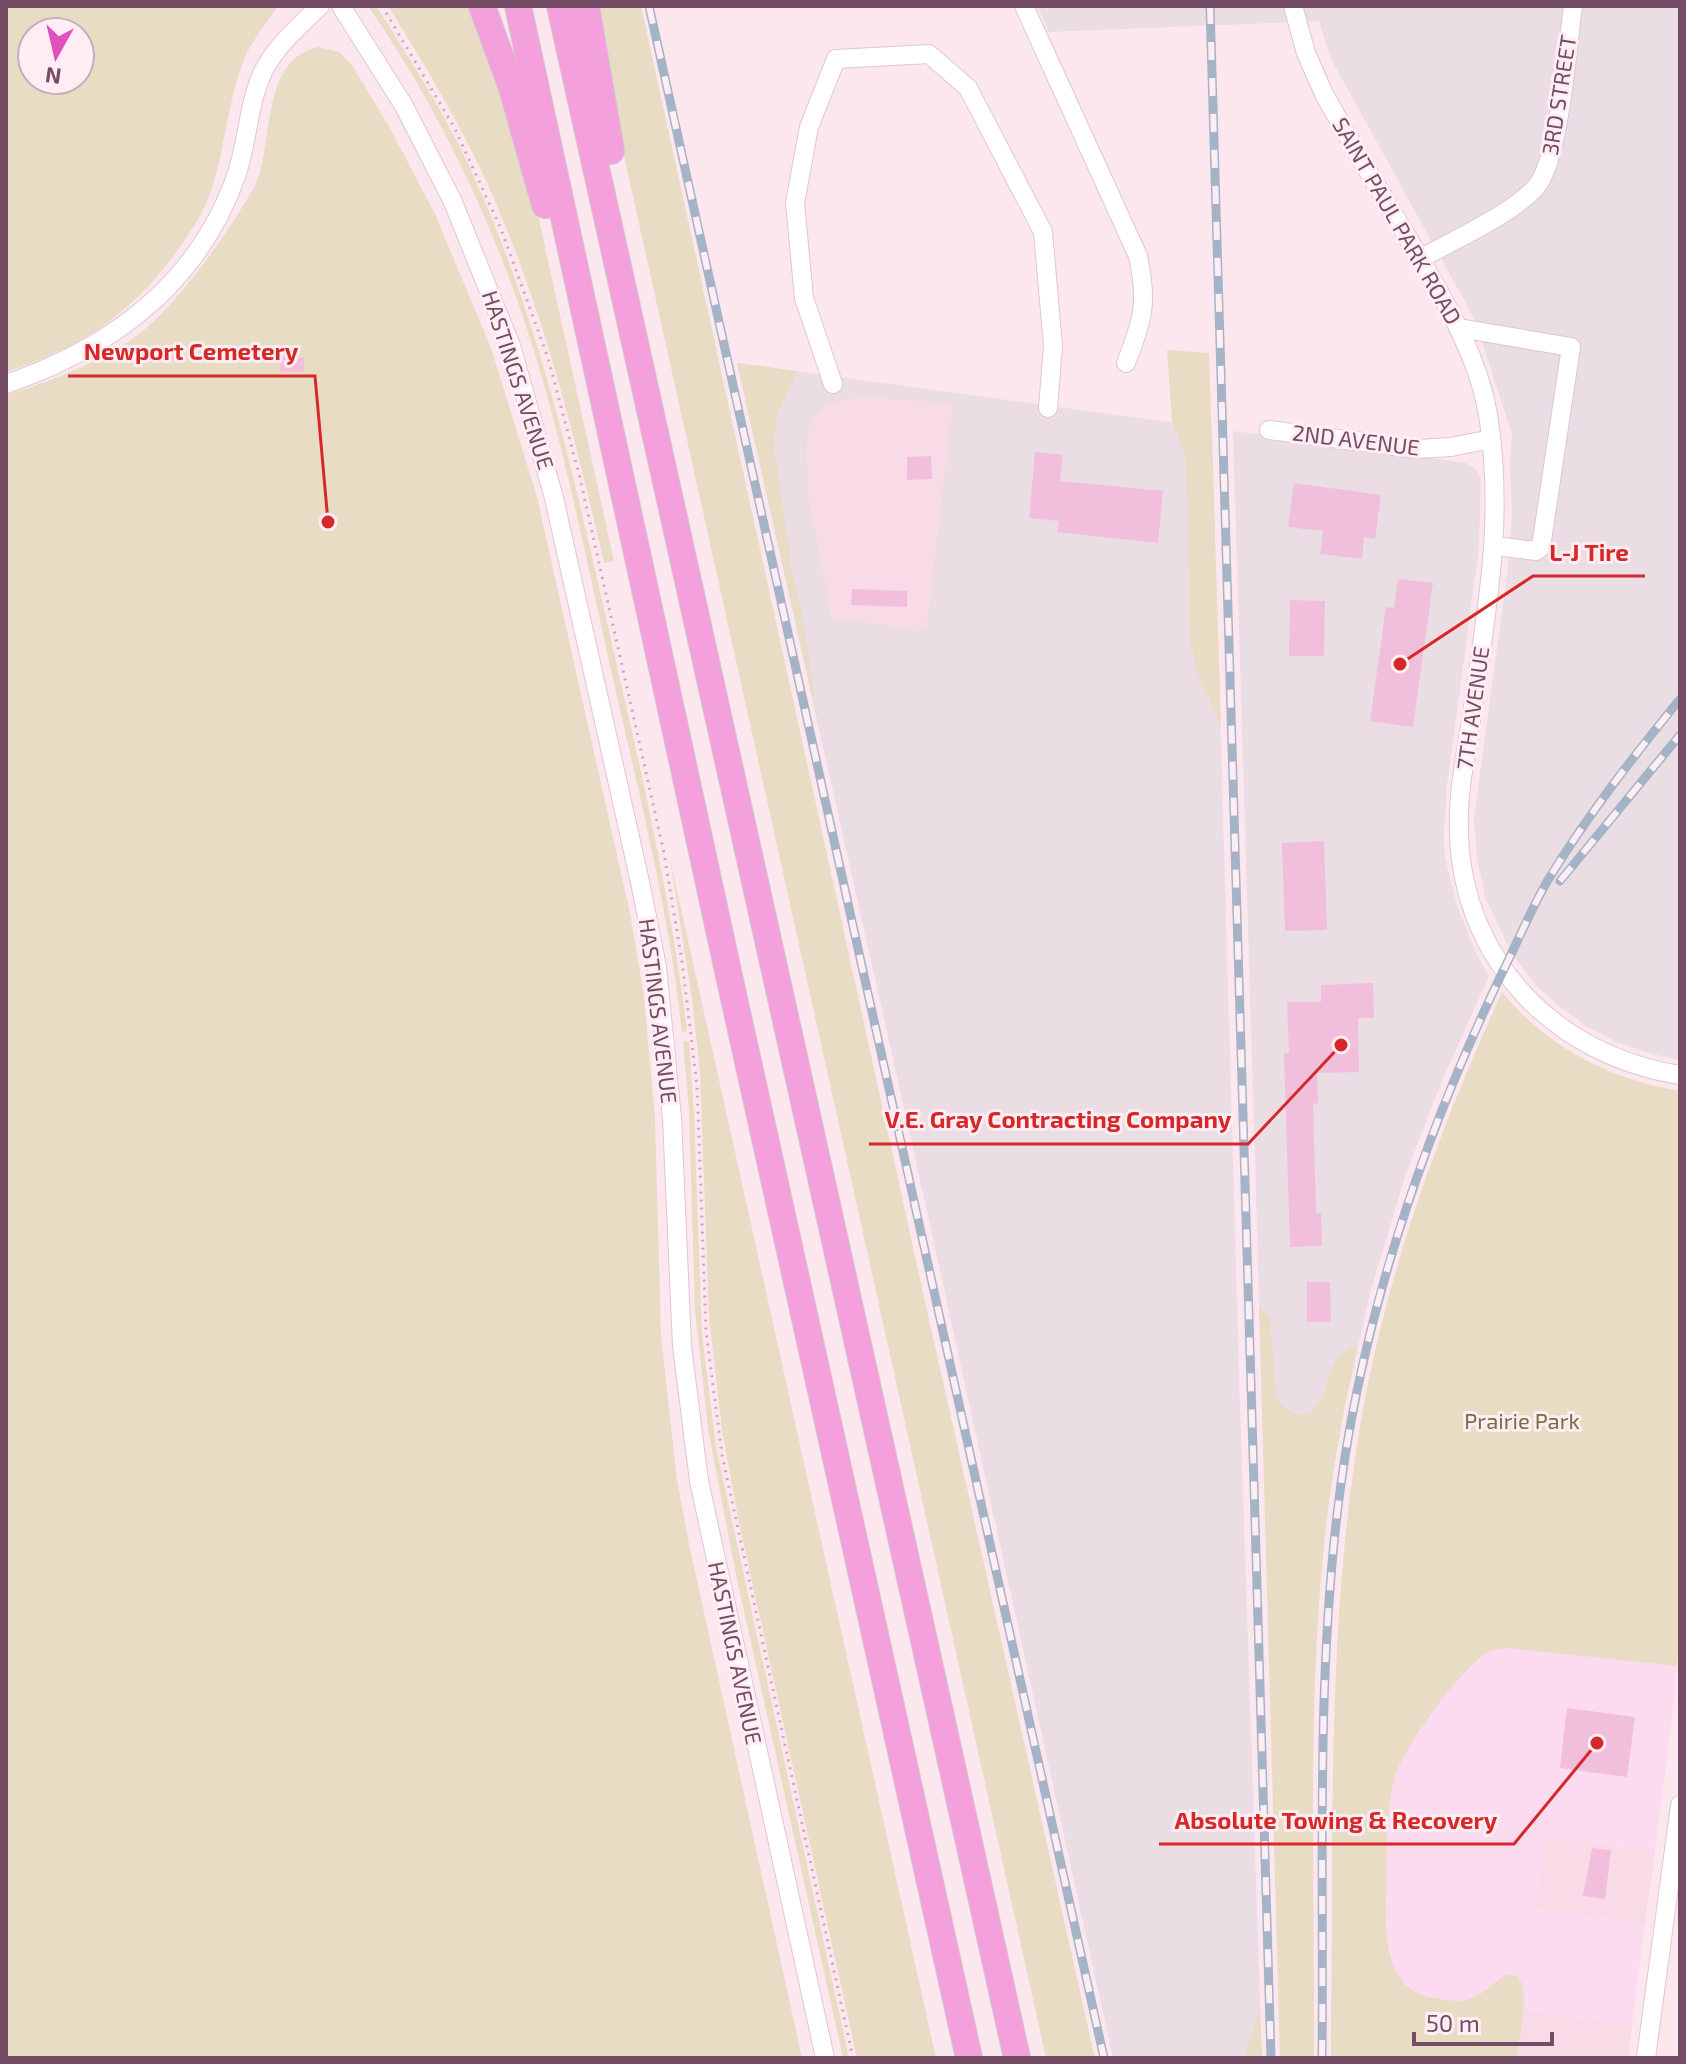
<svg xmlns="http://www.w3.org/2000/svg" width="1686" height="2064" font-family="'Exo 2',sans-serif">
<style>
.residential{fill:#f8dbe7}
.commercial{fill:#fcdbf1}
.industrial{fill:#eadde3;fill-rule:evenodd}
.green{fill:#e9dcc5;fill-rule:evenodd}
.building{fill:#f1bfdc}
.lines{fill:none;stroke-linecap:round;stroke-linejoin:round}
.minor-casing{stroke:#e2c5d4;stroke-width:20}
.highway-casing{stroke:#d3c6ce;stroke-width:28}
.path{stroke:#d6a2c0;stroke-width:3;stroke-dasharray:2 6;stroke-linecap:butt}
.minor{stroke:#fff;stroke-width:18}
.highway{stroke:#f4a0dc;stroke-width:26}
.rail-casing{stroke:#a5b3c6;stroke-width:9}
.rail{stroke:#ffedf4;stroke-width:6;stroke-dasharray:18;stroke-linecap:butt}
.labels{text-anchor:middle;stroke-width:6;stroke-linejoin:round;paint-order:stroke}
.street-label{font-size:22px;fill:#754c65;stroke:#ffedf4}
.park-label{font-size:22px;fill:#7a6c44;stroke:#ffedf4}
.leader{fill:none;stroke:#d62828;stroke-width:3}
.callout-dot{fill:#d62828;stroke:#ffedf4;stroke-width:3}
.callout-label{font-size:24px;text-anchor:middle;font-weight:bold;fill:#d62828;stroke:#ffedf4;stroke-width:6;stroke-linejoin:round;paint-order:stroke}
</style>
<rect width="100%" height="100%" fill="#fce7ee"/>
<!-- residential -->
<path class="residential" d="M875 398 954 404 926 630 832 618 808 493 807 436 814 417 826 405 848 399Z
M1545 1837 1655 1851 1645 1924 1535 1909Z
M1331 1990 1389 1992 1632 2025 1628 2058H1331Z"/>
<!-- commercial -->
<path class="commercial" d="M1492 1576 1680 1630 1672 1720 1655 1851 1545 1837 1535 1909 1645 1924 1632 2025 1389 1992 1331 1990 1333 1891Z"/>
<!-- industrial -->
<path class="industrial" d="M1037 6H1680V1060L1652 1054 1616 1042 1586 1026 1553 1001 1537 986 1512 954 1485 897 1477 857 1474 818 1509 560 1512 514 1510 462 1512 434 1475 320 1330 57 1319 21 1049 32Z
M737 363 1212 428 1240 1407 1262 2058H1113L913 1148ZM875 398 953 404 926 630 832 618 808 493 807 436 814 417 826 405 848 399Z
M1233 431 1466 463 1476 469 1481 479 1479 548 1447 785 1444 834 1445 857 1457 906 1476 953 1489 976 1441 1083 1405 1176 1370 1293 1338 1438 1263 1428Z"/>
<!-- green -->
<path class="green" d="M6 6H278C267 23 253 39 245 57 228 99 226 145 212 187 205 211 191 232 177 251 131 315 80 348 6 372ZM32 32H80V80H32Z
M368 6H376L382 15C413 64 444 113 469 166 540 319 574 477 611 640 641 770 671 899 687 1031L682 1032C669 910 638 790 611 670 590 576 571 481 545 388 507 252 448 122 368 6Z
M388 6H473L533 192 614 561 604 563C576 442 547 323 498 208 468 137 429 71 388 6Z
M594 6H641L924 1297 1095 2058H1046L606 75Z
M319 47 339 52 352 65 391 130 435 214 491 348 537 497 630 913 644 996 655 1117 661 1335 677 1480 689 1544 802 2058H6V395C48 382 94 365 131 340 176 309 227 234 255 186 275 143 259 59 319 47Z
M1167 350 1209 353 1221 725 1198 676 1190 639 1187 475 1184 453 1172 420Z
M737 363 797 371 777 416 774 447 791 564 806 637 817 718Z
M670 859 936 2058H857L738 1518 722 1430 709 1317 700 1072 692 999Z
M1502 992C1548 1048 1609 1079 1680 1091V1630L1677 1666 1508 1648C1500 1649 1492 1649 1485 1654 1457 1674 1405 1745 1395 1777 1386 1807 1387 1844 1387 1875 1386 1917 1377 1991 1435 1998 1445 2000 1455 2002 1466 2000 1482 1997 1493 1982 1507 1974L1518 1976C1530 1993 1520 2037 1516 2058H1331C1334 1858 1326 1657 1355 1459 1378 1295 1434 1141 1502 992Z
M689 1041 694 1113 702 1334 716 1447 849 2058H843L735 1570 708 1429 695 1310 689 1111 683 1042Z
M1259 1305 1270 1319 1276 1396C1282 1410 1304 1424 1316 1407 1333 1384 1323 1357 1357 1346 1345 1403 1334 1461 1327 1519 1306 1697 1315 1879 1314 2058H1280Z
M1260 2008 1262 2058H1244Z"/>
<!-- building -->
<path class="building" d="M281 357 304 358V372L280 371Z
M1035 452 1063 455 1060 481 1163 491 1158 543 1057 532 1059 521 1029 518Z
M931 456 932 479 907 480V457Z
M1294 483 1381 495 1375 539 1364 537 1362 559 1320 554 1323 531 1288 527Z
M1398 579 1433 583 1413 727 1370 721 1386 607 1394 608Z
M852 589 907 591V607L851 605Z
M1290 600 1325 601 1324 656H1289Z
M1324 841 1327 930 1285 931 1282 843Z
M1373 983 1374 1018H1358L1359 1072 1317 1073 1318 1103 1313 1104 1316 1213H1321L1322 1246 1290 1247 1284 1053H1289L1287 1002H1321V985Z
M1307 1282H1330L1331 1322H1307Z
M1567 1708 1635 1717 1627 1777 1560 1768Z
M1592 1848 1611 1850 1605 1899 1583 1896Z"/>
<g class="lines">
<defs>
<path id="minor" d="M341 6 404 106 453 202 511 346 554 498 640 882 657 967 672 1118 682 1346 699 1481 825 2058
M1024 6 1138 256C1148 303 1143 320 1126 363
M1293 6 1306 53 1324 94C1352 145 1382 195 1412 245 1444 300 1480 357 1489 421 1504 524 1486 613 1472 714 1466 754 1457 794 1459 834 1463 962 1557 1056 1680 1075
M1420 259C1453 240 1511 215 1536 187 1560 159 1567 47 1573 6
M1459 328 1571 347 1541 547 1536 551 1495 546
M6 384C111 348 198 284 236 176 248 142 248 102 264 70 277 45 300 25 320 6
M833 384 804 298 795 203 809 127 836 59 929 54 968 88 1043 232 1053 346 1048 408
M1269 430 1418 449 1451 447 1491 439
M1646 2058 1680 1805"/>
<path id="highway" d="M482 6 512 88 545 205
M518 6 733 994 969 2058
M560 6 1017 2058
M586 6 611 151"/>
</defs>
<!-- minor casing -->
<use href="#minor" class="minor-casing"/>
<!-- highway casing -->
<use href="#highway" class="highway-casing"/>
<!-- path -->
<path class="path" d="M382 6 454 127 501 229 548 358 580 478 664 853 682 961 697 1086 706 1331 722 1455 853 2058"/>
<!-- minor -->
<use href="#minor" class="minor"/>
<!-- highway -->
<use href="#highway" class="highway"/>
<defs>
<path id="rail" d="M649 6 1104 2058
M1210 6 1271 2058
M1560 881 1680 735
M1322 2058C1324 1878 1316 1695 1337 1515 1359 1324 1420 1144 1503 971 1518 941 1531 909 1548 880 1587 816 1633 757 1680 699"/>
</defs>
<!-- rail casing -->
<use href="#rail" class="rail-casing"/>
<!-- rail -->
<use href="#rail" class="rail"/>
</g>
<g class="labels">
<!-- street labels -->
<g class="street-label">
<text transform="translate(1559 95) rotate(-81)" y="8">3RD STREET</text>
<text transform="translate(1397 221) rotate(60)" y="8">SAINT PAUL PARK ROAD</text>
<text transform="translate(518 380) rotate(72)" y="8">HASTINGS AVENUE</text>
<text transform="translate(1356 440) rotate(7)" y="8">2ND AVENUE</text>
<text transform="translate(1473 708) rotate(-82)" y="8">7TH AVENUE</text>
<text transform="translate(658 1011) rotate(83)" y="8">HASTINGS AVENUE</text>
<text transform="translate(735 1653) rotate(78)" y="8">HASTINGS AVENUE</text>
</g>
<!-- park labels -->
<g class="park-label">
<text x="1522" y="1429">Prairie Park</text>
</g>
</g>
<!-- callouts -->
<path class="leader" d="M328 522L315 376H68M1400 664L1533 576H1645M1341 1045L1248 1144H869M1597 1743L1514 1844H1159"/>
<g class="callout-dot">
<circle cx="328" cy="522" r="8"/>
<circle cx="1400" cy="664" r="8"/>
<circle cx="1341" cy="1045" r="8"/>
<circle cx="1597" cy="1743" r="8"/>
</g>
<g class="callout-label">
<text x="191" y="360">Newport Cemetery</text>
<text x="1589" y="561">L-J Tire</text>
<text x="1058" y="1128">V.E. Gray Contracting Company</text>
<text x="1336" y="1829">Absolute Towing &amp; Recovery</text>
</g>
<!-- border -->
<rect width="1686" height="2064" fill="none" stroke="#754c65" stroke-width="16"/>
<!-- north arrow -->
<g transform="translate(56 56) rotate(188)"><circle r="38" fill="#ffedf4" stroke="#c8adbb" stroke-width="2"/>
<path d="M0-6L14 30L0 20L-14 30Z" fill="#e250be"/>
<text y="-12" font-size="22" font-weight="bold" text-anchor="middle" fill="#754c65">N</text>
</g>
<!-- scale -->
<path d="M1414 2032v12h138v-12" fill="none" stroke="#754c65" stroke-width="4"/>
<text x="1426" y="2032" font-size="24" fill="#754c65" stroke="#ffedf4" stroke-width="6" paint-order="stroke">50 m</text>
</svg>
